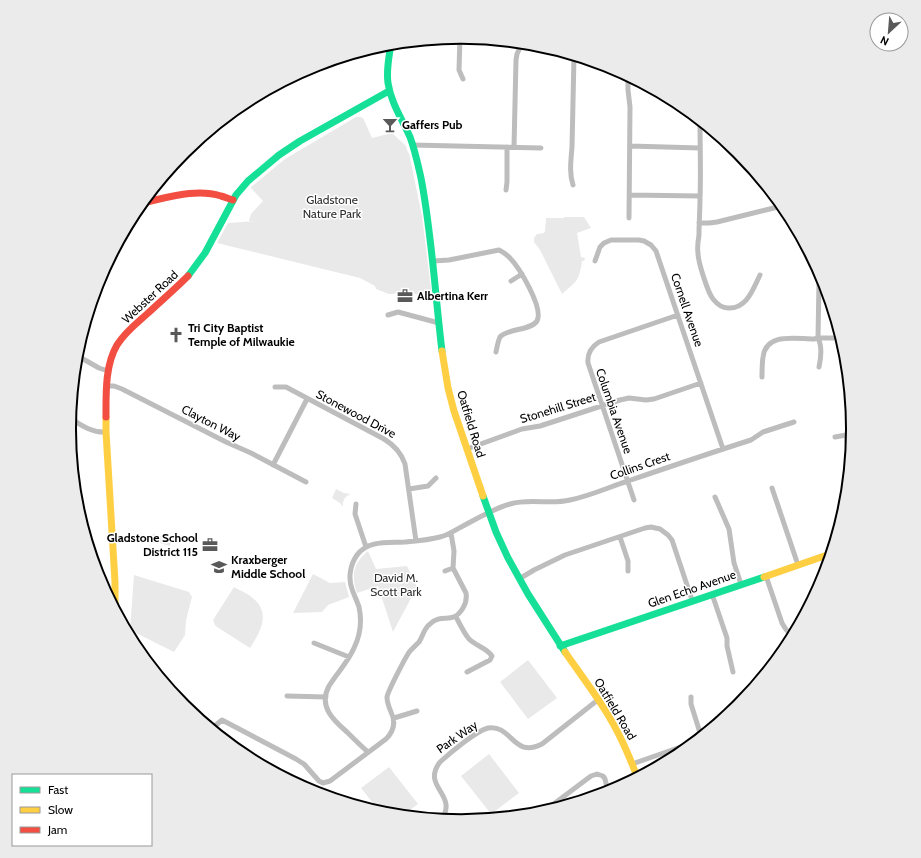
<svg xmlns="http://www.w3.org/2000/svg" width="921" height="858" font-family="Cabin,sans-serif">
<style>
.green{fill:#e9e9e9}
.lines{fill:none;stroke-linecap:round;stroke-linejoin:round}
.stream{stroke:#bbb;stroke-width:1.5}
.street{stroke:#bdbdbd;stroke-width:5}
.fast{stroke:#16e098;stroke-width:7}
.slow{stroke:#ffcf43;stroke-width:7}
.jam{stroke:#f24e42;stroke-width:7}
.labels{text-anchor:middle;stroke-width:3;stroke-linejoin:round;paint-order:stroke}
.poi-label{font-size:12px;font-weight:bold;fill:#000;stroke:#fff;text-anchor:start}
.park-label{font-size:12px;fill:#2e2e2e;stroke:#fff}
.street-label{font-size:12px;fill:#000;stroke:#fff}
.rim{fill:none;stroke:#000;stroke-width:2}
</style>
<rect width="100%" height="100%" fill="#fff"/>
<!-- green -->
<path class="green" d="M356 117H360L363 118 372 138 392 133 406 146 408 153H409L422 216 432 297H431L427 298 403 290 393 294H389L376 289 375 286 360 278 217 243 228 223 257 221H249L251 214 263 201 251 188V187L285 159Z
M564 217H584L591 228 577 233 581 257 585 258 584 261H582C579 281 577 281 562 294L540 250 534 242V238L537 234 544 233 545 231 546 218H564Z
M336 489 344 493 351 494C345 496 342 501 343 507L340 503 332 498Z
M153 534 172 539 170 546 150 540Z
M368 551 376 569 407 566 417 587 393 632 378 586 357 593C351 576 353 563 368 551Z
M313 574 330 583 345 582 349 597 328 605 322 612 293 613Z
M134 575 189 592 192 597 186 620 185 635 174 652 130 630Z
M234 587C241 591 249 594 255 600 271 615 259 634 250 648L217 627 215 625 213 620Z
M528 660 557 698 528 719 500 682Z
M489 754 519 793 491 814 461 776Z
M389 767 418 804 403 815 380 812 361 788Z"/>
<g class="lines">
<!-- stream -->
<path class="stream" d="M785 218 789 216"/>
<!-- street -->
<path class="street" d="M459 37H460L459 70 463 79
M628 76V90L630 107 629 218
M700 121C700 147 701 172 700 198 700 210 699 222 699 235 698 241 697 247 698 253 698 262 708 293 713 299 717 304 722 308 728 308 747 309 753 289 760 275
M412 145 541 148
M630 146 700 148
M514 147 516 60 517 54 522 43
M573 185C569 173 571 160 572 147L574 56
M506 190 507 182V147
M629 195 700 196
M699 223H709L717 222 782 206
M433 261 449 260 499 250C503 252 506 254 509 257 519 267 544 308 537 321 530 331 508 328 500 337 498 341 497 347 496 352
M595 261 600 247 604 243 611 240H639L644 241 651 245 656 251 723 449
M817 274 819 282 818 338C822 346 821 358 819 367
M511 281 522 274
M388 315 398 312 439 323
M76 355 99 368 108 371
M762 377C762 370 762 364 763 357 766 332 796 339 814 339L818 338H841
M106 386H114L122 389 226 442 251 453 306 482
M275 387H286L384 439C394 445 401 452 405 464L416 541
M70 418C81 425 92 433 106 432
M847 435V441L850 454
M835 437 852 434
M467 449 522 429 540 426 620 400 629 398 646 400 654 399 701 383
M273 465 307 399
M772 488 798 565
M409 489 428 486 436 478
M715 497 729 529 734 563 741 584
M634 500 588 363C587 353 591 347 599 342L678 315
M356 504 355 514 366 547
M620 537 628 561V571
M445 571 453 568
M766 576 782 623 785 628 792 637
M519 579 534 570 565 555 645 528 651 527 660 529 668 535 672 540 692 600
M712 594 727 638V646L733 672
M456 617C460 624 464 633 469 639 476 646 487 648 492 656L490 660 467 672
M314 643 349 657
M287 696 326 697
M691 697V704L701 736
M394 718 417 711
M211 729 222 720 296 759 304 764 319 781 323 783 330 781 386 739C394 731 396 722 391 712 389 707 387 703 387 697 388 691 406 656 410 651 413 648 416 645 419 642 423 636 424 628 430 624 443 612 452 626 463 608 466 603 467 599 466 593L453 568 454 551 452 539 451 534
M368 752C361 746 354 739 347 732 333 720 318 706 329 686 337 673 348 662 354 648 360 636 362 621 359 607 357 601 354 595 352 589 348 578 350 565 357 555 368 540 388 543 405 542 416 541 429 540 440 537 449 535 455 530 463 526 478 518 493 509 510 504 530 498 550 505 570 500 590 496 609 487 628 481 669 467 710 453 751 440L763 432 794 422
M632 764 692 743
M547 810 551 806 591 776 597 774 603 776 605 779 608 792
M442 819C458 794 421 787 440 762 450 753 476 731 488 728 512 724 513 759 542 744L599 699"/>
<!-- fast -->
<path class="fast" d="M391 44C389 57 386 70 388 83 391 103 402 119 410 137 415 150 418 165 421 178 432 235 435 294 442 351
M188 276 205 253 236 195 248 181 279 155 300 141 389 91
M483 496 496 532 508 558 528 594 565 652
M560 646 764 577"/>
<!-- slow -->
<path class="slow" d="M442 351 448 388 454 411 483 496
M106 417V432L115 582V609
M764 577 830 554
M565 652C585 681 608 710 623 743 628 754 633 765 637 777"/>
<!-- jam -->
<path class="jam" d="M141 203C167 198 195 188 221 196 225 197 229 199 233 200
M106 417C106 394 105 365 117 345 125 332 137 323 147 314 161 301 175 289 188 276"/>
</g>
<!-- icons -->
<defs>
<symbol id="bar-bare" viewBox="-9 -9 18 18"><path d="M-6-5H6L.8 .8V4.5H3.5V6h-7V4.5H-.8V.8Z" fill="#595959" stroke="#fff" stroke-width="2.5" paint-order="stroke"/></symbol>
<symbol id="office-bare" viewBox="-9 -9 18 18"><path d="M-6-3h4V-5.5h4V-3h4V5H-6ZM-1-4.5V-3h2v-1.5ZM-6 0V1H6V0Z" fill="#595959" stroke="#fff" stroke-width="2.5" paint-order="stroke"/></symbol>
<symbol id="church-bare" viewBox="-9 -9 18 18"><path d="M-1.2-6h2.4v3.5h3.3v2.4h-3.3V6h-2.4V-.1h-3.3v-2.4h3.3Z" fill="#595959" stroke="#fff" stroke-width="2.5" paint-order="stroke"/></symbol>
<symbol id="school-bare" viewBox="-9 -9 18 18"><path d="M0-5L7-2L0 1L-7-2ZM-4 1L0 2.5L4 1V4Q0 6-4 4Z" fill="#595959" stroke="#fff" stroke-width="2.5" paint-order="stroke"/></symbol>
</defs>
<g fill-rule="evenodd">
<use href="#bar-bare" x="379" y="114" width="22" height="22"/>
<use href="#office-bare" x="394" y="285" width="22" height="22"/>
<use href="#church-bare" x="165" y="324" width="22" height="22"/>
<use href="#office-bare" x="199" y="534" width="22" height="22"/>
<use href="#school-bare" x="208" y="556" width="22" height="22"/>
</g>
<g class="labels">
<!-- poi labels -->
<g class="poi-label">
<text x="402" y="129">Gaffers Pub</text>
<text x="417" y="300">Albertina Kerr</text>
<text x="188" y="332">Tri City Baptist<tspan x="188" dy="14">Temple of Milwaukie</tspan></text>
<text x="198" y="542" text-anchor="end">Gladstone School<tspan x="198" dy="14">District 115</tspan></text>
<text x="231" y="564">Kraxberger<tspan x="231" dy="14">Middle School</tspan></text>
</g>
<!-- park labels -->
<g class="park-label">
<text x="332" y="204">Gladstone<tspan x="332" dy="14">Nature Park</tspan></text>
<text x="396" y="582">David M.<tspan x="396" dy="14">Scott Park</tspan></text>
</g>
<!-- street labels -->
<g class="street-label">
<text transform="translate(150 297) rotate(-43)" y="4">Webster Road</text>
<text transform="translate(687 310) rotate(71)" y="4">Cornell Avenue</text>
<text transform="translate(558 408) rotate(-17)" y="4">Stonehill Street</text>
<text transform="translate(614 411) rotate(71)" y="4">Columbia Avenue</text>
<text transform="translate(356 414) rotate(28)" y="4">Stonewood Drive</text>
<text transform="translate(211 423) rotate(27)" y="4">Clayton Way</text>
<text transform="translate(471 424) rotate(73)" y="4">Oatfield Road</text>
<text transform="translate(640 466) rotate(-19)" y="4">Collins Crest</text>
<text transform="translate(692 589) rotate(-19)" y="4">Glen Echo Avenue</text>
<text transform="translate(615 709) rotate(59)" y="4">Oatfield Road</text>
<text transform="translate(457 737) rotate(-35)" y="4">Park Way</text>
</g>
</g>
<!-- crop -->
<path d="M0 0H921V858H0ZM76 429a385 385 0 1 1 770 0a385 385 0 1 1-770 0Z" fill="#ebebeb" fill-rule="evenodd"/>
<path class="rim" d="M76 429a385 385 0 1 1 770 0a385 385 0 1 1-770 0Z"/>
<!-- legend -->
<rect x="12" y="774" width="140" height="72" fill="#ffffff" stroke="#999999"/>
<rect x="20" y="787" width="20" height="6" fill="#16e098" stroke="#999999"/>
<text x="48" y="794" font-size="12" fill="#000000">Fast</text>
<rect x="20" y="807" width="20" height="6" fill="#ffcf43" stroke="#999999"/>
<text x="48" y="814" font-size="12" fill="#000000">Slow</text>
<rect x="20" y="827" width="20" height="6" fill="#f24e42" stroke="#999999"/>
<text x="48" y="834" font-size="12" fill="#000000">Jam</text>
<!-- north arrow -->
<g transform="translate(889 32) rotate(206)"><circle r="19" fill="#ffffff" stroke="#999999"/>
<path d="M0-3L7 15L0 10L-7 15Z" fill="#595959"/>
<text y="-6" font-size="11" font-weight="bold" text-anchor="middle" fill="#000000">N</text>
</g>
</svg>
